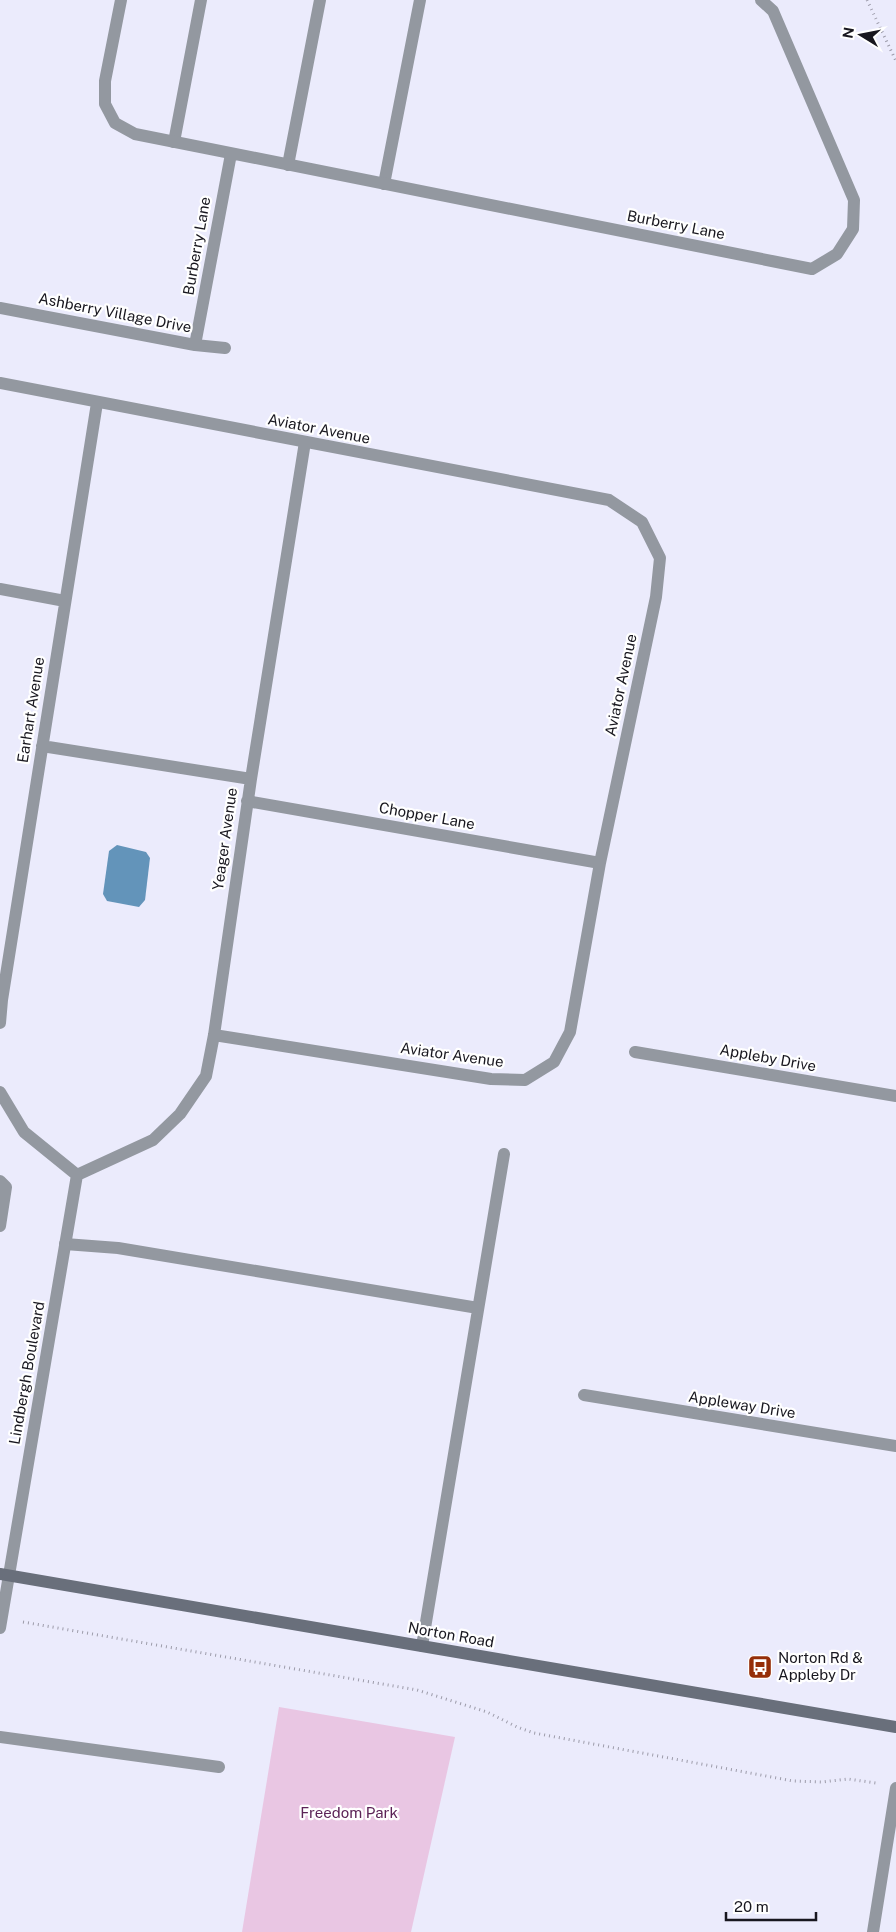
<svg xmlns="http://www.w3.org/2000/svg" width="896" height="1932" font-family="'Public Sans',sans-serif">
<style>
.green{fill:#e9c6e3}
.water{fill:#6394ba}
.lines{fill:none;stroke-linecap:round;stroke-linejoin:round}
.path{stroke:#9c9ba9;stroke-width:3;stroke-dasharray:1 4;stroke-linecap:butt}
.lane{stroke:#9398a0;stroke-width:12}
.street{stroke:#9398a0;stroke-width:12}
.secondary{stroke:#696f7b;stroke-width:12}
.labels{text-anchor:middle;stroke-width:4.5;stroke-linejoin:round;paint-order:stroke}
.street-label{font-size:15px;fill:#18171f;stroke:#fff}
.poi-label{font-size:15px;fill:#18171f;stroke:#fff;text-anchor:start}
.park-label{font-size:15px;fill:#5c2357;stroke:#fff}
</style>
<rect width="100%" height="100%" fill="#ebebfc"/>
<!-- green -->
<path class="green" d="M279 1707 455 1737 411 1932H242Z"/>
<!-- water -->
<path class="water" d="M117 845 146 852 150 858 145 900 139 907 107 901 103 894 109 851Z"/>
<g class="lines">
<!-- path -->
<path class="path" d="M867 0 896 61
M23 1622 417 1690 487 1712 517 1727 534 1733 793 1781 822 1782 848 1779 876 1783"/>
<!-- lane -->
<path class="lane" d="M174 142 201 0
M288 165 320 0
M384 184 420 0
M0 1181 6 1187 0 1226
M65 1244 118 1248 478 1308
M422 1646 504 1154
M0 1737 219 1767"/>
<!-- street -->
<path class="street" d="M121 0 105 81V104L115 123 135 134 812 269 837 254 853 229 854 200 773 11 761 0
M0 308 195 345 225 348
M195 345 231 154
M0 383 609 500 642 522 660 558 656 597 600 863 570 1032 554 1062 525 1080 491 1079 214 1035
M0 589 65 601
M42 746 251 779
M247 801 600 863
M0 1023 2 1000 97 403
M635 1052 896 1096
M0 1092 24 1132 77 1175
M77 1175 153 1140 180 1114 206 1076 214 1035 251 779 305 442
M584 1395 896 1446
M0 1628 77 1175
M873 1932 896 1788"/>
<!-- secondary -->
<path class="secondary" d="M0 1574 896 1727"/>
</g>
<!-- icons -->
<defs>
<symbol id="bus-square" viewBox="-11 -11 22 22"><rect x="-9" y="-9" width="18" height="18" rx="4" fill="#952e09" stroke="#fff"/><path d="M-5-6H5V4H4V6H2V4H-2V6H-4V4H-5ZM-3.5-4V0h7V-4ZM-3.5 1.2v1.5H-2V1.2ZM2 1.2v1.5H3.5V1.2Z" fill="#fff"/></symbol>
</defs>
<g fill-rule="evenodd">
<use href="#bus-square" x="746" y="1653" width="28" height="28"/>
</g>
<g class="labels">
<!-- street labels -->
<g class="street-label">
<text transform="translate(676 225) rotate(11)" y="5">Burberry Lane</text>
<text transform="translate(197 246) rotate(-80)" y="5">Burberry Lane</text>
<text transform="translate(115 313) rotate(11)" y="5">Ashberry Village Drive</text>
<text transform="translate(319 429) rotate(11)" y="5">Aviator Avenue</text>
<text transform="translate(621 685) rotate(-78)" y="5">Aviator Avenue</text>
<text transform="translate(31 710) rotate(-81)" y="5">Earhart Avenue</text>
<text transform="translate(427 816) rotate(10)" y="5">Chopper Lane</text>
<text transform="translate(225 839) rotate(-82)" y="5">Yeager Avenue</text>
<text transform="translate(452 1055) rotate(8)" y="5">Aviator Avenue</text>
<text transform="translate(768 1058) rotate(10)" y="5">Appleby Drive</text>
<text transform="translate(27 1373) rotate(-80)" y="5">Lindbergh Boulevard</text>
<text transform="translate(742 1405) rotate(9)" y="5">Appleway Drive</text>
<text transform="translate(451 1635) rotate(10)" y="5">Norton Road</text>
</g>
<!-- poi labels -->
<g class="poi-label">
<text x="778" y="1663">Norton Rd &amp;<tspan x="778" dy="17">Appleby Dr</tspan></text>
</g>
<!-- park labels -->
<g class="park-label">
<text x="349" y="1818">Freedom Park</text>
</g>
</g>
<!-- north arrow -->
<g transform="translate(861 35) rotate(280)" stroke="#ffffff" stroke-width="4" paint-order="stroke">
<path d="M0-4L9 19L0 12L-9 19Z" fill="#18171f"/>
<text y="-8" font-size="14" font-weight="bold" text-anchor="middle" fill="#18171f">N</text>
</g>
<!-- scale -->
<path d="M726 1912v8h90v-8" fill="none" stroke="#18171f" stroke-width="2.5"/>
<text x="734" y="1912" font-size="15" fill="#18171f" stroke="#ffffff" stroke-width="4" paint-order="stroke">20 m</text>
</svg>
